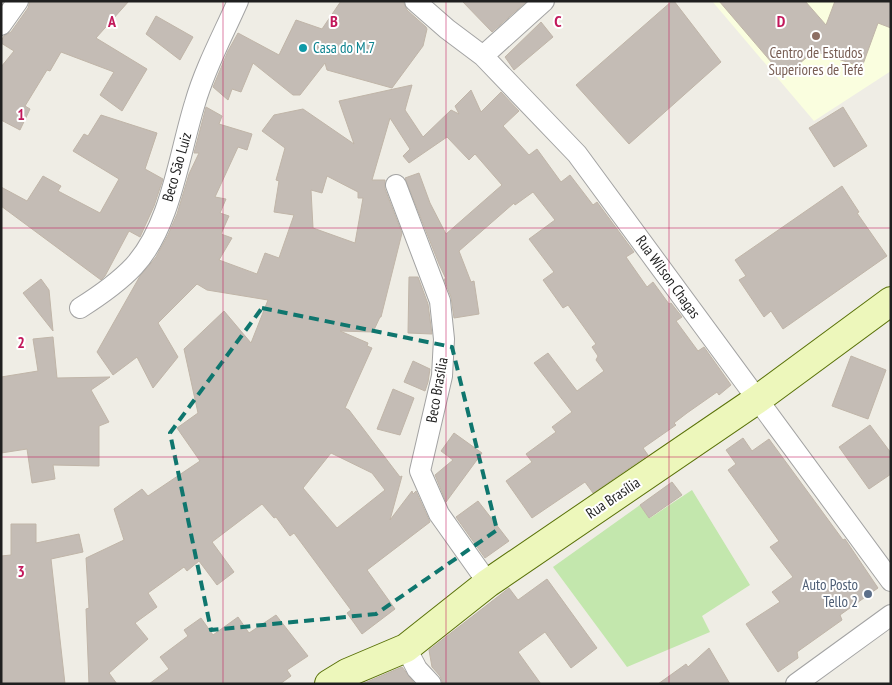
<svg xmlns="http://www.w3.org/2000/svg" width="892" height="685" font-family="'PT Sans Narrow',sans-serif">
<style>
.education{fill:#fafedf}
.grass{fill:#c3e7ad}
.building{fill:#c4bcb5;stroke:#c0b5a8;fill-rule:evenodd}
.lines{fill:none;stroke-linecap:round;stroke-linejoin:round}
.street-casing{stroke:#a3a3a3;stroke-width:22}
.secondary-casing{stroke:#5a7209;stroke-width:30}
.street{stroke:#fff;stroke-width:20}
.secondary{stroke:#edf7bb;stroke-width:28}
.marked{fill:none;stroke:#0f766e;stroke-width:4;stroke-dasharray:10 6;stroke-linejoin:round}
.grid{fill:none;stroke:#c2185b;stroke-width:1;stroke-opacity:0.55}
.education-dot{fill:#8d6e63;stroke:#fff;stroke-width:2}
.culture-dot{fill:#0f9aa8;stroke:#fff;stroke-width:2}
.service-dot{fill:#5c6f8a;stroke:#fff;stroke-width:2}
.labels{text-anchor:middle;stroke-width:4;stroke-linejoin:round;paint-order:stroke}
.culture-label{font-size:15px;fill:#0d838f;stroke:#fff;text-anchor:start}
.education-label{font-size:15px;fill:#785e54;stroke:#fff}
.street-label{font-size:15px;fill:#1f1f1f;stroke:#fff}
.service-label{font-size:15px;fill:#4e5e75;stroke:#fff;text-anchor:end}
.grid-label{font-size:16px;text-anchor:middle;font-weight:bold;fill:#c2185b;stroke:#fff;stroke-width:4;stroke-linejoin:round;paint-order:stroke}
</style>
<rect width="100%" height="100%" fill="#efede5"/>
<!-- education -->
<path class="education" d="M712 1H891V71L814 121Z"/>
<!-- grass -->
<path class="grass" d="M692 490 750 585 702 616 710 632 627 667 553 567 640 505 650 518Z"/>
<!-- building -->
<path class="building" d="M30 1H129L96 38 147 69 122 111 100 95 114 72 61 52 50 71 47 70 25 106 30 109 20 130 1 120V67L14 51 1 43V41L4 36 11 32 28 8Z
M341 1H403L407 10 426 27 427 29 423 46 392 88 327 70 325 63 300 95H293L253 63 241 92 232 89 228 100 213 87 228 51 238 33 279 55 296 20 322 29Z
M462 1H525L526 2 492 32Z
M672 1H674L721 62 629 144 576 85Z
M719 1H805L826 25 835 1H891V28L878 23 862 67 814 51 784 77Z
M156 16 193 37 180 60 146 34Z
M541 22 553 37 514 70 505 57Z
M412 85 405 110 423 137 451 110 459 114 455 106 471 90 481 112 501 92 519 111 503 126 529 155 537 149 561 182 570 175 593 205 597 202 634 252 626 257 647 287 653 282 669 304 671 303 682 317 676 321 698 351 704 347 731 385 719 395 717 392 687 413 674 423 676 425 643 448 648 455 593 493 585 482 532 518 506 481 532 462 526 454 556 432 552 427 572 412 534 363 548 353 577 391 604 371 596 360 598 356 592 347 596 344 568 305 563 308 543 280 554 272 529 239 555 220 533 192 515 205 514 203 459 251 471 282 474 281 479 314 454 318 451 297 444 279H446L439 264 405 178 419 173 430 203 446 234 502 185 475 154 469 160 447 137 409 163 403 156 410 149 390 118 372 180H385V189L402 233 381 317H380L373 332 340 331 368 343 367 346 372 348 345 408 349 410 400 477 402 476 390 520 412 491 413 494 416 491 430 522 367 570 395 609 362 634 347 613 351 610 294 533 290 536 276 517 274 518 262 504 212 542 234 572 217 585 199 561 187 571 184 567 148 593 157 607 135 623 148 639 109 673 117 684H89L86 609 89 608 86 558 124 540 114 509 142 489 148 496 200 461 177 428 198 413 184 349 224 311 251 343 268 300 207 290 197 284 158 323 178 357 153 388 137 357 113 375 97 352 140 276 156 257 168 235 177 214 189 174 199 153H194L206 107 222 116 219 124 252 134 247 150 238 147 215 197 226 199 220 213 229 216 221 234 232 238 219 260 257 274 265 253 279 258 294 215 274 212 279 181 276 180 285 148 262 131 274 115 303 109 354 144 339 101ZM327 176 358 192V198H363L355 243 313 228 311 190 322 193ZM331 453 372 473 385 490 337 528 303 488Z
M843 107 867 146 834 167 809 128Z
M101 115 157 133 145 169 163 179 154 206 140 237 129 231 105 276 101 280 1 206V187L27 201 43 176 61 186 58 191 100 213 119 179 73 151 84 134 88 136Z
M842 186 859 212 857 213 887 256 783 329 771 311 764 317 739 280 746 276 735 260Z
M409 277H418L428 304 432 334 408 333Z
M41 279 49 290 53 331 23 293Z
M53 337 57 378 110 377 91 390 109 422 99 426V466L53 465 55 479 32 483 27 449 1 453V377L38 371 33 339Z
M851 356 886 370 868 419 832 406Z
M413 361 430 369 428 382 425 391 404 382Z
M393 389 414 398 400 435 377 429Z
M870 425 891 453V474L869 489 839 447Z
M454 433 482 453 446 502 435 475 453 460 441 451Z
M743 438 752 451 769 439 843 540 845 539 878 588 840 615 842 620 797 652 798 658 778 672 746 624 780 602 772 592 793 577 770 547 779 541 728 470 736 464 726 450Z
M672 482 682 495 649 518 640 505Z
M478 501 509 541 485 558 456 517Z
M11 524H36V543L79 534 83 552 51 559 65 684H1V556L11 555Z
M547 579 597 648 571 668 545 632 518 652 541 684H443L440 676 432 667 429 650 509 588 518 600Z
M276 615 308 656 287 670 291 676 280 684H149L169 669 160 657 188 636 184 630 201 618 213 635 238 617 249 633Z
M709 648 730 684H658L686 664 688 667Z
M402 667 415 684H362Z"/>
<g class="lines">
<defs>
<path id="street" d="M415 1 447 29 483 56 577 154 891 581
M1 25 18 1
M483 56 544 1
M396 185 440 301 444 339 442 376 420 471 439 514 488 583
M80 308C99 296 118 283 134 266 171 226 179 154 195 103 205 68 223 35 238 1
M406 648 417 669 431 684
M796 684 891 615"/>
<path id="secondary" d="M329 684 347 673 406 648 488 583 758 399 891 301"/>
</defs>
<!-- street casing -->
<use href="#street" class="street-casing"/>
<!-- secondary casing -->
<use href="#secondary" class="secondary-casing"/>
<!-- street -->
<use href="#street" class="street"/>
<!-- secondary -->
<use href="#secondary" class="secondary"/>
</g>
<!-- marked area -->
<path class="marked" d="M262 308 452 347 497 530 376 614 211 630 170 433Z"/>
<!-- grid -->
<path class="grid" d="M223 1V684M446 1V684M669 1V684M1 228H891M1 457H891"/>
<!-- markers -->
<circle class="education-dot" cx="816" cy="36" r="5"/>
<circle class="culture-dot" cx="303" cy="48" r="5"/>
<circle class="service-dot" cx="868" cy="594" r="5"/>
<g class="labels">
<!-- culture labels -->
<g class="culture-label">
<text x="313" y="53">Casa do M.7</text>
</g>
<!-- education labels -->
<g class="education-label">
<text x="816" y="58">Centro de Estudos<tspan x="816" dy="17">Superiores de Tefé</tspan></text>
</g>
<!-- street labels -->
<g class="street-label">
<text transform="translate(177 167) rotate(-74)" y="5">Beco São Luiz</text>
<text transform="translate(668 277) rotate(54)" y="5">Rua Wilson Chagas</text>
<text transform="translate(437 390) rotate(-80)" y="5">Beco Brasília</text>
<text transform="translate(613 498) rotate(-34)" y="5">Rua Brasília</text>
</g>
<!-- service labels -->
<g class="service-label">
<text x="858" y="590">Auto Posto<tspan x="858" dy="17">Tello 2</tspan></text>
</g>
</g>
<g class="grid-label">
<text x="112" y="27">A</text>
<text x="334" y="27">B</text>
<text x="558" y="27">C</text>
<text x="781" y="27">D</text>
<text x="21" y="120">1</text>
<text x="21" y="348">2</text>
<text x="21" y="577">3</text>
</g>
<!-- border -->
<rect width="892" height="685" fill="none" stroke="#1f1f1f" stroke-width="5"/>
</svg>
